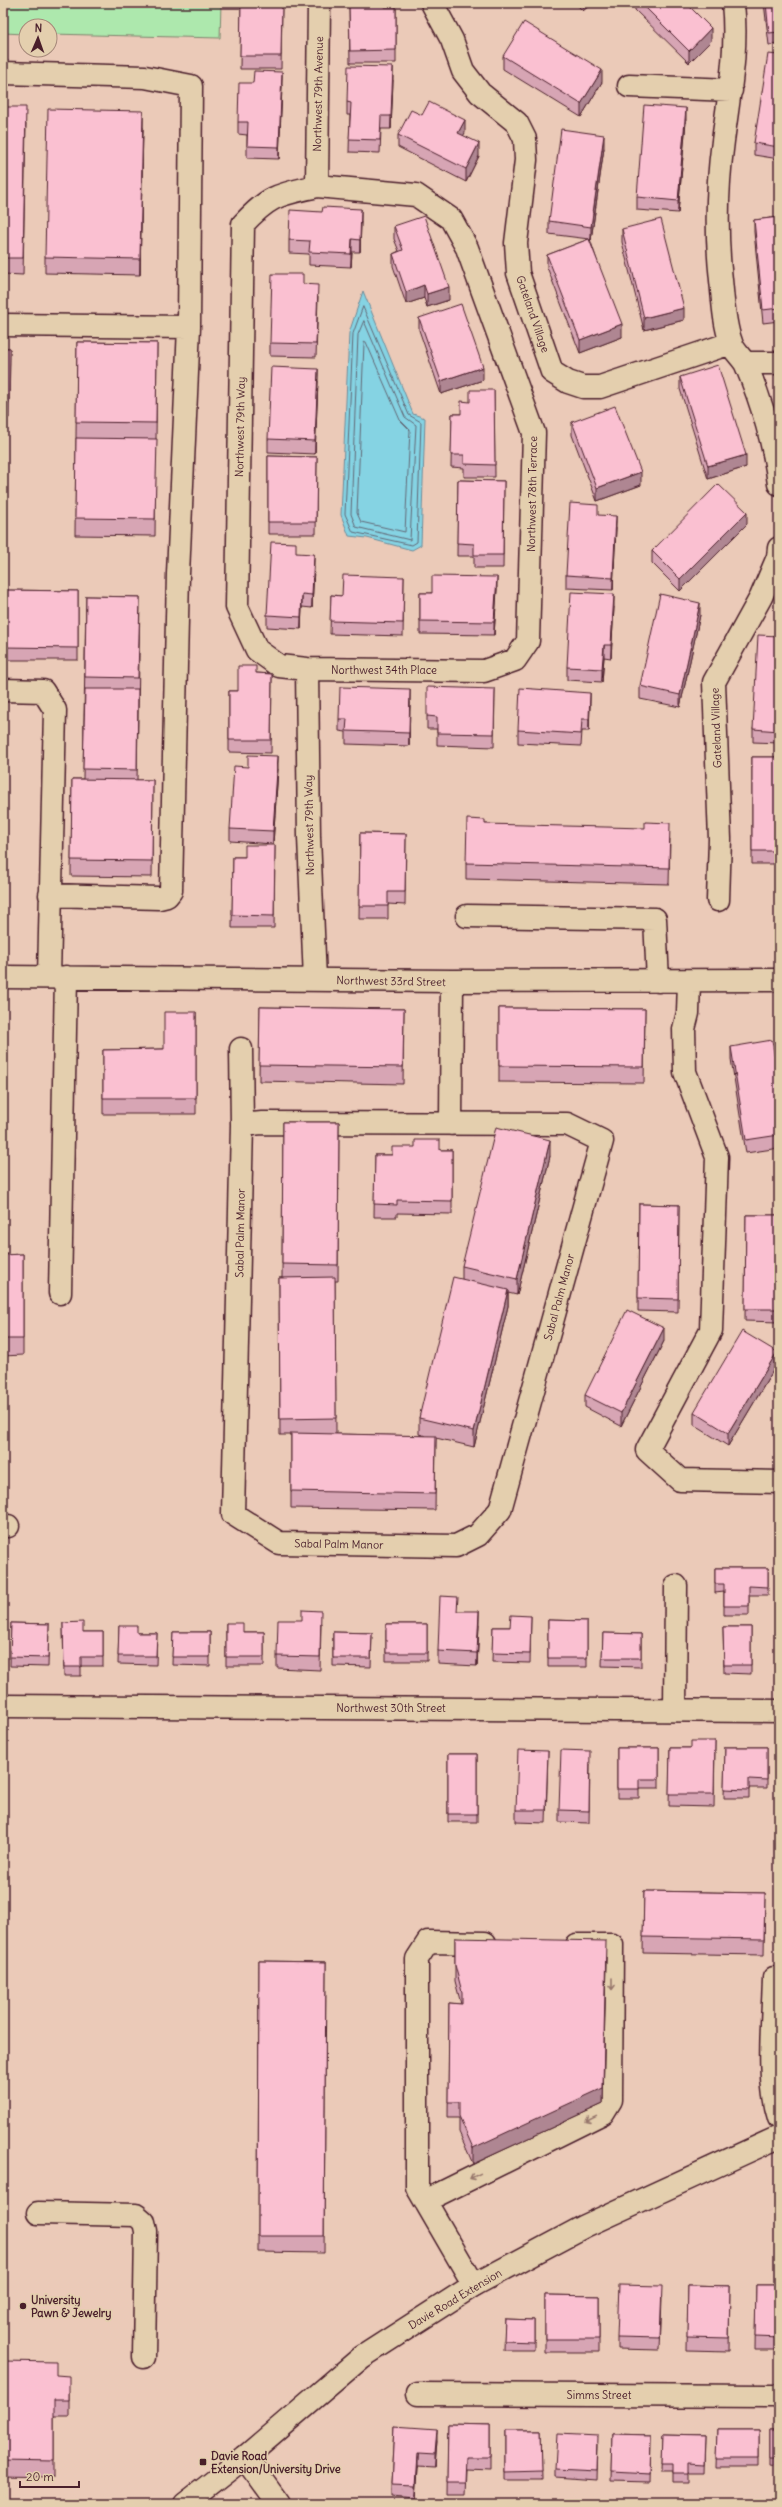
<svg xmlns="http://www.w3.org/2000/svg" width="782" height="2507" font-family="Delius,sans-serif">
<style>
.green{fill:#ade8ad;stroke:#7c846c}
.water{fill:#85d3e3;stroke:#6d8b99}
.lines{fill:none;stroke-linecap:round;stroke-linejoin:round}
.shore{stroke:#626775;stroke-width:1}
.minor-casing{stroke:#4a1f2b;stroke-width:25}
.major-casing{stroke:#4a1f2b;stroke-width:25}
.minor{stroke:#e4cfae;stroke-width:22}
.major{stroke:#e4cfae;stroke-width:22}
.wall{fill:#d7a5b4;stroke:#4a1f2b}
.shaded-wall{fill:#af8692;stroke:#4a1f2b}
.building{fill:#fac0d1;stroke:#4a1f2b}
.oneway{stroke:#97776c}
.poi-dot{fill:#4a1f2b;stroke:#e4cfae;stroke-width:1.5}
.labels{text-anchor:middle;stroke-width:3.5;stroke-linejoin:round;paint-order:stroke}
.street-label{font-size:11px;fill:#4a1f2b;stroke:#e4cfae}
.poi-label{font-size:11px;font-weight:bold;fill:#4a1f2b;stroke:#e4cfae;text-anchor:start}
</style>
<rect width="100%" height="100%" fill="#ebcab8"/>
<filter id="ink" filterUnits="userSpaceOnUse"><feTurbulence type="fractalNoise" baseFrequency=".025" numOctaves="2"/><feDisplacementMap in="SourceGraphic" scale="8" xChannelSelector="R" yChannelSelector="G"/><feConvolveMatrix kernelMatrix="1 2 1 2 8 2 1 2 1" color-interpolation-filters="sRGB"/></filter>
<g filter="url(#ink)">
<!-- green -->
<path class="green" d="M3 3H221L220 38 50 34V26H26V34L3 33Z"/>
<!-- water -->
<path class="water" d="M363 291 413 414 425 418 421 545 412 550 367 538 349 536 341 515 349 333Z"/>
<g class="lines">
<!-- shore -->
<path class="shore" d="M363 307 409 415 421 422 417 542 412 545 353 532 345 514 353 334Z
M364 321 405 417 416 425 410 540 356 527 351 514 358 335Z
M366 342 400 420 410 430 405 532 361 522 357 513 364 343Z"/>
<defs>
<path id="minor" d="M432 3 452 40 463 71 480 93 517 123 525 139 526 160 516 243 518 273 552 372 568 382 583 387H600L731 343
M733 3C738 50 729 94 723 141 717 186 716 235 721 280 723 299 724 324 731 342 733 351 742 357 746 365 762 403 774 443 779 484
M3 73 145 77 191 86 189 327 178 574 171 891 167 896 159 898 50 895
M629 86 731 90
M317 186 416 195 451 219 467 248 534 433 528 641 515 660 484 671 307 669 279 666 257 650 237 607 243 224C271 194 279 195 317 186Z
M317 186 319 3
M3 325 189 327
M745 363H779
M307 669 309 837 315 980
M3 690 43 691 55 710 49 977
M718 900 720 839 714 682 761 597 778 557 779 548
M467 916 655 919 658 981
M3 977 452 981 779 980
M689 981 688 1013 684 1029 685 1072 717 1157 711 1330 647 1450 680 1480 779 1482
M241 1049 242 1125
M262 1123 567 1124 602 1141 500 1510 478 1535 456 1546 279 1543 233 1514 242 1125Z
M451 1124 452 981
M60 1293 66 977
M3 1526H8
M3 1706 779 1711
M675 1709 676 1586
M774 1978C773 2020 766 2077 779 2118
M425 2201 603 2113 611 2100 612 1945H576
M38 2213 136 2215 144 2222 146 2231 144 2357
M474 2285 417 2187V1959L428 1942 485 1943
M418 2394 779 2396
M245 2457 279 2504"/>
<path id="major" d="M185 2504 245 2457 362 2357 474 2285 585 2226 779 2137"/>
</defs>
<!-- minor casing -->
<use href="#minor" class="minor-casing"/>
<!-- major casing -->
<use href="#major" class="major-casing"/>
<!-- minor -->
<use href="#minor" class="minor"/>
<!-- major -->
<use href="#major" class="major"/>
</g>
<!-- wall -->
<path class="wall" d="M241 3H282L281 69H240Z
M349 3 384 7H396V63H350Z
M575 3H592L583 11Z
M635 3H686L711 41 689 63 635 10Z
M764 3H779V44L769 45Z
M779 55V159L754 155V143Z
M503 56 602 82 581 117 503 69Z
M393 80 391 129H381L380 153 349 152 350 115H347V102Z
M282 85 279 159 247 158V135L238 134V122Z
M3 107 26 124 23 275 3 274Z
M422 115 465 133 463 135 479 156 466 182 398 147V135Z
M686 121 678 213 637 210V197Z
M143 127 140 275 45 273V257Z
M604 148 591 240 590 239 622 337 580 353 547 267V255L589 239 549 234V221Z
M779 217V321L763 323 754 232V220Z
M361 221 360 252H352L351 267 309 265V254L289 253V240Z
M394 226 449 300 427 307 424 298 406 304 393 266V254L399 251 394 239Z
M622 229 684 320 644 330 622 242Z
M318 297 316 357 270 356V343Z
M419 318 483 380 441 394 419 330Z
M77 342 157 343 155 536 75 535Z
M3 348H10L9 418H3Z
M680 377 746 467 708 479 680 389Z
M318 381 315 454 268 452V439Z
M494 390 495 477H464V468L451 467 452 414H461L470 402Z
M572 422 641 485 597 501 572 435Z
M268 456 317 457 316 534H268Z
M458 480 504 481 503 568H474V556H457Z
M747 524 680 591 652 563V551Z
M616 528 613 590 566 588V575Z
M296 553 314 567 312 608 302 607 301 629 267 627V615Z
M404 577 403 636 330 634 331 595 342 596Z
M497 589 494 635 420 634V593H432Z
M3 590 78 591V660H3Z
M86 596 140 597 137 780H153L152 877 71 876 72 779H83Z
M614 607 611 658 604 657 602 682 567 680V667Z
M700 615 680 707 640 699V686Z
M779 636V743L753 742V729Z
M256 673 272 674 271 753 229 752V691H238Z
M495 689 494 747 437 745V729H427V716Z
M410 702 409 746 346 744V732L339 731V719Z
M590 705 589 731H582L581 746 518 743V730Z
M752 757H779V864H752Z
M278 769 273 844 230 841V829Z
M485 824 670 839 669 884 466 879V863Z
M360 833 406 834 405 905 388 904V919H359Z
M275 845 274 928H232L233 857H245Z
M260 1007 404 1009 403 1084 259 1081Z
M499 1008 645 1009 644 1083 499 1082Z
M196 1012V1114H103V1050L164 1049Z
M731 1047 779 1086V1148L746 1153 731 1059Z
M283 1122H339L338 1281H335L336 1434 426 1436 419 1434V1418L462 1279V1266L550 1156 517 1295 508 1293V1306L474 1447 436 1438 435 1510 291 1508V1435H280L279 1278H282Z
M440 1150H452V1214L397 1213V1217H374L375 1155H392Z
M639 1204 679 1205 678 1312 638 1311Z
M746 1215H779V1322L745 1321Z
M23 1254V1355L3 1356V1255Z
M664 1341 621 1426 585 1407V1395Z
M777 1364 728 1446 694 1425V1412Z
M715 1568H768V1595H749V1615H724V1592L715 1593Z
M457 1611 479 1624 477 1666 438 1664V1651Z
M531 1616 530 1663 492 1662 493 1627H510Z
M548 1620 587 1621V1667H548Z
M11 1623 49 1624 48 1667 10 1666Z
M63 1623 83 1632H103V1666H81V1676H64Z
M226 1623 243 1632H264V1666H226Z
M321 1623 320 1670 277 1668V1656Z
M386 1624H427V1661H386Z
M119 1626 137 1633H157L156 1665 118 1664Z
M723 1627H751V1674L724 1673Z
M173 1632H210V1666L172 1665Z
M333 1632 372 1633 371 1667 333 1666Z
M603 1633 641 1634V1667L602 1666Z
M715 1741 714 1807 669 1806 670 1748H691Z
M725 1747H767V1788H749V1798H724Z
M617 1748H659V1788H639V1798H617Z
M778 1749H779V1794H778Z
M548 1751 546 1823 516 1822V1810Z
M448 1754H477V1822H448Z
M590 1764 589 1823 559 1822V1810Z
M644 1891 765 1893 764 1955 643 1953Z
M455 1938 606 1957 603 2104 473 2164 459 2132V2118H448L449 2003 461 2004 455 1981Z
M259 1961 326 1962 324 2253 258 2252Z
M688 2285 730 2286 729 2351 687 2350Z
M756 2285H779V2350H755Z
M545 2295 599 2296V2352H545Z
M662 2298 660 2350 617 2349V2337Z
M505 2319 534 2320V2350H504Z
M3 2361 69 2392V2416H54V2477L3 2476Z
M448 2424 490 2425V2470L466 2469 465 2495H447Z
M394 2426 437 2441 435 2468 418 2467 416 2499 391 2497V2485Z
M771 2429H779V2467L771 2466Z
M505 2430H541L542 2480H505Z
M717 2430H759V2467H716Z
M612 2434 651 2435 650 2482 611 2481Z
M663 2434 705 2435 704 2472H688V2482H673V2471H662Z
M598 2444 597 2480 555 2477V2469Z"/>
<!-- shaded-wall -->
<path class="shaded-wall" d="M583 3H592L583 11Z
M711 28V41L689 63V51Z
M393 67V80L391 129V116Z
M602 70V82L581 117V104Z
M282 72V85L279 159V147Z
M686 108V121L678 213V201Z
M143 111V127L140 275V259Z
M465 120V133L458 145V133Z
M604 135V148L591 240V227Z
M479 143V156L466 182V169Z
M361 209V221L360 252V240Z
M352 239V252L351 267V254Z
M424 285V298L406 304V292Z
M449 287V300L427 307V294Z
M684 308V320L644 330V318Z
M622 324V337L580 353V340Z
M483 367V380L441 394V381Z
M318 369V381L315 454V441Z
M746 455V467L708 479V466Z
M641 472V485L597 501V488Z
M747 512V524L680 591V579Z
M616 516V528L613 590V578Z
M6 524V533L3 565V557Z
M314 554V567L312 608V595Z
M497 577V589L494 635V622Z
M302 594V607L301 629V617Z
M614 594V607L611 658V645Z
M700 603V615L680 707V695Z
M604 645V657L602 682V669Z
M410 689V702L409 746V733Z
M590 693V705L589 731V719Z
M278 756V769L273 844V831Z
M550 1140V1156L517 1295V1279Z
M508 1290V1306L474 1447V1431Z
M664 1328V1341L621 1426V1413Z
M777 1352V1364L728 1446V1433Z
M479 1611V1624L477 1666V1653Z
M606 1957 603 2104 473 2164V2148Z
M437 2429V2441L435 2468V2455Z
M418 2454V2467L416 2499V2486Z"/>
<!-- building -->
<path class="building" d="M241 3H282L281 56H240Z
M349 3H384V7H396V50L350 51Z
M641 3H686L711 28 689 51Z
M766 3H779V32L769 33Z
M524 22 602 70 581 104 503 56Z
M768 54 779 55V147L754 143Z
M348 66 393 67 391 116H381L380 140 349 139 351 103 347 102Z
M254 71 282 72 279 147 247 146 248 122H238L239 83H253Z
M429 102 465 120 458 133 479 143 466 169 398 135 411 110 422 115Z
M644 105 686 108 678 201 637 197Z
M3 107H26L23 258H3Z
M48 109 143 111 140 259 45 257Z
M561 129 604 135 591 227 549 221Z
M323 207 361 209 360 240 352 239 351 254 309 252 310 241 289 240 290 210 322 212Z
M424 216 449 287 427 294 424 285 406 292 393 254 403 250 394 226Z
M779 217V308L763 310 754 220Z
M661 219 684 308 644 318 622 229Z
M589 239 622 324 580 340 547 255Z
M272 274H303V284L318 285 316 344 270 343Z
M461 304 483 367 441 381 419 318Z
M77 342 157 343 156 423 76 422Z
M3 348H10L9 402H3Z
M718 365 746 455 708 466 680 377Z
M271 367 318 369 315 441 268 439Z
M470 390H494L495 465 464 464V455H451L452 414H461V401L470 402Z
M615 406 641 472 597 488 572 422Z
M76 438 157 439 155 519 75 518Z
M268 456 317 457 316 522H268Z
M458 480 504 481 503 555H474V544L457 543Z
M718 484 747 512 680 579 652 551Z
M570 503 598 505V515L616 516 613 578 566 575Z
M3 524H6L3 557Z
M271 542 296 543V553L314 554 312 595 302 594 301 617 267 615Z
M343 575 404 577 403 623 330 621 331 595 342 596Z
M432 576 497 577 494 622 420 621V593H432Z
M3 590 78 591V648L3 647Z
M571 592 614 594 611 645H604L602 669 567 667Z
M660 594 700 603 680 695 640 686Z
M86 596 140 597 138 678 85 677Z
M758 635 779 636V731L753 729Z
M238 666H256V673L272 674 271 740H229V691H238Z
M340 687 410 689 409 733 346 731 347 719H339Z
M427 687 495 689 494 734 437 733V717L427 716Z
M520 688 590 693 589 719H582L581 734 518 730Z
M85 689H138L137 770 83 769Z
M248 755 278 756 273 831 230 829 234 766 248 767Z
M752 757H779V851H752Z
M72 779 153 780 152 861 71 860Z
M467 819 485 820V824L645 828V822L670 823 669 868 466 863Z
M360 833 406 834 405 892H388V906H359Z
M245 845H275L274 916 232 915 233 857H245Z
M260 1007 404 1009 403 1067 259 1065Z
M499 1008 645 1009 644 1067 499 1066Z
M164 1012H196V1098H103V1050L164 1049Z
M772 1040 779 1086V1135L746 1140 731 1047Z
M283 1122H339L338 1265 282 1264Z
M496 1127 550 1140 517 1279 462 1266Z
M415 1140H440V1150H452V1201L397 1200V1205L374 1204 375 1155H392V1147H415Z
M639 1204 679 1205 678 1299 638 1298Z
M746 1215H779V1309H745Z
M23 1254V1339H3V1255Z
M335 1277 336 1418 280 1419 279 1278Z
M453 1277 508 1290 474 1431 419 1418Z
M627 1310 664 1328 621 1413 585 1395Z
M742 1331 777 1352 728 1433 694 1412Z
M291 1433 436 1436 435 1494 291 1491Z
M715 1568H768V1587L749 1586V1606H724V1584H715Z
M440 1596 458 1597 457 1611H479L477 1653 438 1651Z
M302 1610 321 1611 320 1657 277 1656 278 1620H302Z
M511 1615 531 1616 530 1654 492 1653 493 1627H510Z
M548 1620 587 1621V1658H548Z
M83 1622V1632H103V1657H81V1667H64L63 1623Z
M11 1623 49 1624 48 1658 10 1657Z
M226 1623H243V1632H264V1657H226Z
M386 1624H427V1653H386Z
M119 1626H137V1633H157L156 1656H118Z
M723 1627H751V1665H724Z
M173 1632H210V1657H172Z
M333 1632 372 1633 371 1658H333Z
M603 1633 641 1634V1658H602Z
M691 1741H715L714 1794H669L670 1748H691Z
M725 1747H767V1780L749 1779V1790L724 1789Z
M617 1748H659V1779H639V1789H617Z
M778 1749H779V1781H778Z
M518 1750 548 1751 546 1810H516Z
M561 1750 590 1751 589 1811 559 1810Z
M448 1754H477V1814H448Z
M644 1891 765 1893 764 1939 643 1937Z
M455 1938 606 1941 603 2088 473 2148 459 2116V2102H448L449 2003 462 2004V1992L455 1965Z
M259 1961 326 1962 324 2236H258Z
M619 2285 662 2286 660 2338 617 2337Z
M688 2285 730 2286 729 2338 687 2337Z
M756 2285H779V2338L755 2337Z
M545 2295 599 2296V2339H545Z
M505 2319 534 2320V2342L504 2341Z
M3 2361 56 2362V2375L69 2376V2400H54V2461L3 2460Z
M448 2424 490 2425V2457H466L465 2482H447Z
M394 2426 437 2429 435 2455 418 2454 416 2486 391 2485Z
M771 2429H779V2458H771Z
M505 2430H541L542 2471 505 2472Z
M717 2430H759V2459H716Z
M557 2434 598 2436 597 2471 555 2469Z
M612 2434 651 2435 650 2474 611 2472Z
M663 2434 705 2435 704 2464 688 2463V2473H673V2463H662Z"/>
<!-- one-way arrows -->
<defs><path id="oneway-shaft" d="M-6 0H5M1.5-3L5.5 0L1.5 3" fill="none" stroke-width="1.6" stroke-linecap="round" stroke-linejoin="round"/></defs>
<g class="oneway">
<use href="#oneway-shaft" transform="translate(612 1984) rotate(90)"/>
<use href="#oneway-shaft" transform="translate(591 2119) rotate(154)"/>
<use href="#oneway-shaft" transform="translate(475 2176) rotate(154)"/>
</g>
</g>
<!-- markers -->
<g class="poi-dot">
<circle cx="23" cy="2306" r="4"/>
<rect x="199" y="2458" width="8" height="8" rx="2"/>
</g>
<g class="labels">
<!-- street labels -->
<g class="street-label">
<text transform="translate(318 94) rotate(-89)" y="4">Northwest 79th Avenue</text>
<text transform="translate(533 314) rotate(71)" y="4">Gateland Village</text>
<text transform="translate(240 427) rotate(-89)" y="4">Northwest 79th Way</text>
<text transform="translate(532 494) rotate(-89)" y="4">Northwest 78th Terrace</text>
<text x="384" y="674">Northwest 34th Place</text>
<text transform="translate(716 728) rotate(-92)" y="4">Gateland Village</text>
<text transform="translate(309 825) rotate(-91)" y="4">Northwest 79th Way</text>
<text transform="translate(391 981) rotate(1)" y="4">Northwest 33rd Street</text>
<text transform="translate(240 1233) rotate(-89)" y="4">Sabal Palm Manor</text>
<text transform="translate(559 1297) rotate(-75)" y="4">Sabal Palm Manor</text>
<text transform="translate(339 1544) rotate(1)" y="4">Sabal Palm Manor</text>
<text x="391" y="1712">Northwest 30th Street</text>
<text transform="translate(455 2299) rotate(-31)" y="4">Davie Road Extension</text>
<text x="599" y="2399">Simms Street</text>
</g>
<!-- poi labels -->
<g class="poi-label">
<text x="31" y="2304">University<tspan x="31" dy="13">Pawn &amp; Jewelry</tspan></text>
<text x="211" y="2460">Davie Road<tspan x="211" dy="13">Extension/University Drive</tspan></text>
</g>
</g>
<!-- margin -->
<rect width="782" height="2507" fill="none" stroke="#e4cfae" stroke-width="16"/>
<rect x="8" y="8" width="766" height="2491" fill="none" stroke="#4a1f2b" stroke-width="1.5" filter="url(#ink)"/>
<!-- north arrow -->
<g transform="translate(38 38) rotate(2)"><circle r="19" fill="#e4cfae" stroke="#a6897a"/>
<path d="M0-3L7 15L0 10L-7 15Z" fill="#4a1f2b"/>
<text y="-6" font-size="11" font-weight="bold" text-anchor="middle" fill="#4a1f2b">N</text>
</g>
<!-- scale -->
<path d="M20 2481v6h59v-6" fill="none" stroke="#4a1f2b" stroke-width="2"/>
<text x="26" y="2481" font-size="12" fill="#4a1f2b" stroke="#e4cfae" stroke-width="3" paint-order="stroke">20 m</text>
</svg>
